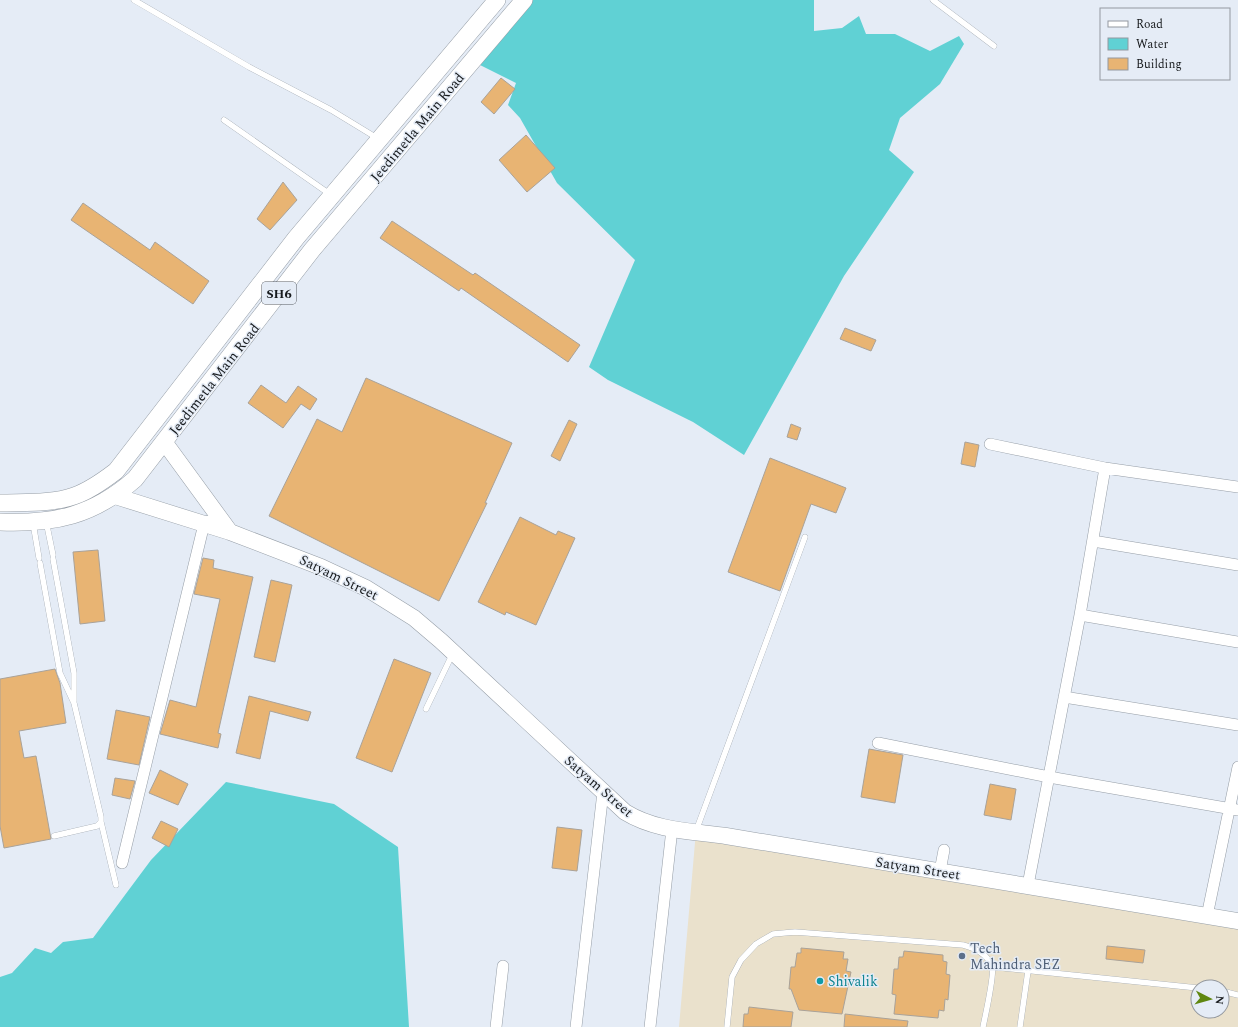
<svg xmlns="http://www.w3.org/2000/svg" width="1238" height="1027" font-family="Spectral,serif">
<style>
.commercial{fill:#eae1cc;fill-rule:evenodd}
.water{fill:#60d1d4}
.building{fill:#e8b473;stroke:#a9a299}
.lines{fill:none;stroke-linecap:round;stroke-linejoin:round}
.lane-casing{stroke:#969ea7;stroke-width:6}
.street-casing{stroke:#969ea7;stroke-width:12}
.secondary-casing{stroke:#969ea7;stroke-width:17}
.primary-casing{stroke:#969ea7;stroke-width:18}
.lane{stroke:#fff;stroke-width:5.5}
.street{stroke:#fff;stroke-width:11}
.secondary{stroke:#fff;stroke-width:16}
.primary{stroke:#fff;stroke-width:17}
.service-dot{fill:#5c6f8a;stroke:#e5ecf6;stroke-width:1.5}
.culture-dot{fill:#0f9aa8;stroke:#e5ecf6;stroke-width:1.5}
.labels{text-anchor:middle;stroke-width:3;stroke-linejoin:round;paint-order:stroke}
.shield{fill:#e5ecf6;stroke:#55595e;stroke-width:1}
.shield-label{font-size:13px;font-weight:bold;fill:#171a1d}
.street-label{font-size:14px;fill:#171a1d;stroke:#e5ecf6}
.service-label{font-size:14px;fill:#4e5e75;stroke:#e5ecf6;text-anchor:start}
.culture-label{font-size:14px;fill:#0d838f;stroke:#e5ecf6;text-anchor:start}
</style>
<rect width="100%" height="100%" fill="#e5ecf6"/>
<!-- commercial -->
<path class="commercial" d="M696 831 1238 925V1027H679ZM1198 987H1222V1011H1198Z"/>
<!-- water -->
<path class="water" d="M533 0H814V31L842 28 859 16 866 34H895L930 51 959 36 964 44 940 84 900 118 889 150 914 172 844 276 744 455 693 422 608 380 589 367 635 260 557 183 520 118 508 105 516 83 480 65Z
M226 782 334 804 398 847 409 1027H0V977L12 973 35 948 51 953 63 942 93 938 151 860Z"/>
<!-- building -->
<path class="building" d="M501 78 515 89 494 114 481 102Z
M526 135 555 168 527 192 499 160Z
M283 182 297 200 270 230 257 219Z
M83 203 150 250 155 242 209 281 193 304 71 220Z
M392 221 473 275 475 273 580 345 568 362 461 288 459 291 380 238Z
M845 328 876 340 871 351 840 339Z
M366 378 512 443 485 503H487L439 601 269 516 317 419 342 432Z
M261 385 286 403 298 386 317 399 310 410 301 404 283 428 248 403Z
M569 420 577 424 560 461 551 456Z
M791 424 801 428 797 440 787 437Z
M965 442 979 445 975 467 961 464Z
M770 458 846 488 836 513 811 504 780 591 728 572Z
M520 517 556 535 558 531 575 538 536 625 506 612 505 615 478 602Z
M98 550 105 621 80 624 73 552Z
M203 558 214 560 213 568 253 577 218 733 221 734 218 748 160 734 170 700 196 707 220 599 194 594Z
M271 580 292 585 275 662 254 657Z
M394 659 431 673 392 772 356 758Z
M55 669 60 683 66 723 19 731 24 758 36 756 51 839 4 848 0 826V679Z
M249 696 311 712 308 721 270 711 260 759 236 753Z
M116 710 150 717 139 765 107 759Z
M869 749 903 755 895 803 861 797Z
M160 770 188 784 178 805 149 793Z
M115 778 135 781 130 799 112 795Z
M990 784 1016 789 1011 820 984 815Z
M161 821 178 829 169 847 152 838Z
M557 827 582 830 577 871 552 868Z
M1107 946 1145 950 1143 963 1106 959Z
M801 948 844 952 843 959H848L846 971 851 972 842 1014 799 1010 791 989H789L791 967H795L797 953H801Z
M904 951 943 955V961L947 962 946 974 950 975 948 1000 945 999 944 1011 939 1010 938 1018 894 1014 896 995 892 994 894 969H898L899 957H903Z
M749 1007 793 1012 791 1027H743L744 1014H748Z
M845 1014 908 1021 907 1027H844Z"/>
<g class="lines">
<defs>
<path id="lane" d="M134 0 249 67 331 110 377 138
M933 0 994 46
M224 120 331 195
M46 521 53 555
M33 523 39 558
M53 559 74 673V701
M40 563 60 673 74 703 101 817V822L97 826 54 836
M426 709 452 655
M101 822 116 885
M696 831 805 537
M993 967 1198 988
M1222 991 1238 995
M727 1027 732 977 741 960 756 944 773 934 795 932 963 945C975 948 987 954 992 966 995 973 985 1017 983 1027
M1020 1027 1028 971"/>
<path id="street" d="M990 444 1105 468
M1093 541 1238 565
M1080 615 1238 642
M1064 697 1238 725
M878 743 1049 777 1238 810
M122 863 204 524 209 521
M940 871 944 850
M1028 885 1080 615 1105 468 1238 487
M1207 916 1238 767
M496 1027 503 966
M576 1027 603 792
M650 1027 672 829"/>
<path id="secondary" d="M165 443 230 532
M115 496 230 532 321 567 366 588 414 618 441 641 625 812C656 831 691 831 726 836L1238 921"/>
<path id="primary" d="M0 503C24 502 51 504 74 496 89 491 103 481 116 471L296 238 497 0
M0 522C55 524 93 516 135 479L312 250 524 0"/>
</defs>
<!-- lane casing -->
<use href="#lane" class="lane-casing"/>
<!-- street casing -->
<use href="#street" class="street-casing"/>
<!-- secondary casing -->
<use href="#secondary" class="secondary-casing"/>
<!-- primary casing -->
<use href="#primary" class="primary-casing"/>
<!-- lane -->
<use href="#lane" class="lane"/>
<!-- street -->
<use href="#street" class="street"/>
<!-- secondary -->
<use href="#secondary" class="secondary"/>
<!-- primary -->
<use href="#primary" class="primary"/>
</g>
<!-- markers -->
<circle class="service-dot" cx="962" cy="956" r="4"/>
<circle class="culture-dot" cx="820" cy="981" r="4"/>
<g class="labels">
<!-- shield labels -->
<rect class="shield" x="262" y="282" width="34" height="22" rx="3"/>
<g class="shield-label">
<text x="279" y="298">SH6</text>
</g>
<!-- street labels -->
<g class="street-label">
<text transform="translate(417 127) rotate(-50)" y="5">Jeedimetla Main Road</text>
<text transform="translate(214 379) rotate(-52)" y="5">Jeedimetla Main Road</text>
<text transform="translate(339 577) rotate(26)" y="5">Satyam Street</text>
<text transform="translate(599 786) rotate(41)" y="5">Satyam Street</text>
<text transform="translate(918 868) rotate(9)" y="5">Satyam Street</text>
</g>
<!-- service labels -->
<g class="service-label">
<text x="970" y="953">Tech<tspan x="970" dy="16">Mahindra SEZ</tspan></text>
</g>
<!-- culture labels -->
<g class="culture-label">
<text x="828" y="986">Shivalik</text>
</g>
</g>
<!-- legend -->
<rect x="1100" y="8" width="130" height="72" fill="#e5ecf6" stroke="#93989f"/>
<rect x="1108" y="21" width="20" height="6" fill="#ffffff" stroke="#93989f"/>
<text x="1136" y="28" font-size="12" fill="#171a1d">Road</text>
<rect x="1108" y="38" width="20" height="12" fill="#60d1d4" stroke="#93989f"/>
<text x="1136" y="48" font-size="12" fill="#171a1d">Water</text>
<rect x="1108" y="58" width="20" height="12" fill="#e8b473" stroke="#93989f"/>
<text x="1136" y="68" font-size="12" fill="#171a1d">Building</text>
<!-- north arrow -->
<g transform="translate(1210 999) rotate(96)"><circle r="19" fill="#e5ecf6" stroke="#93989f"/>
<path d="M0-3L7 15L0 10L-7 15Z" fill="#5f8710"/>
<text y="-6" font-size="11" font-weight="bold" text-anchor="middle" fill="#171a1d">N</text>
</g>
</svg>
